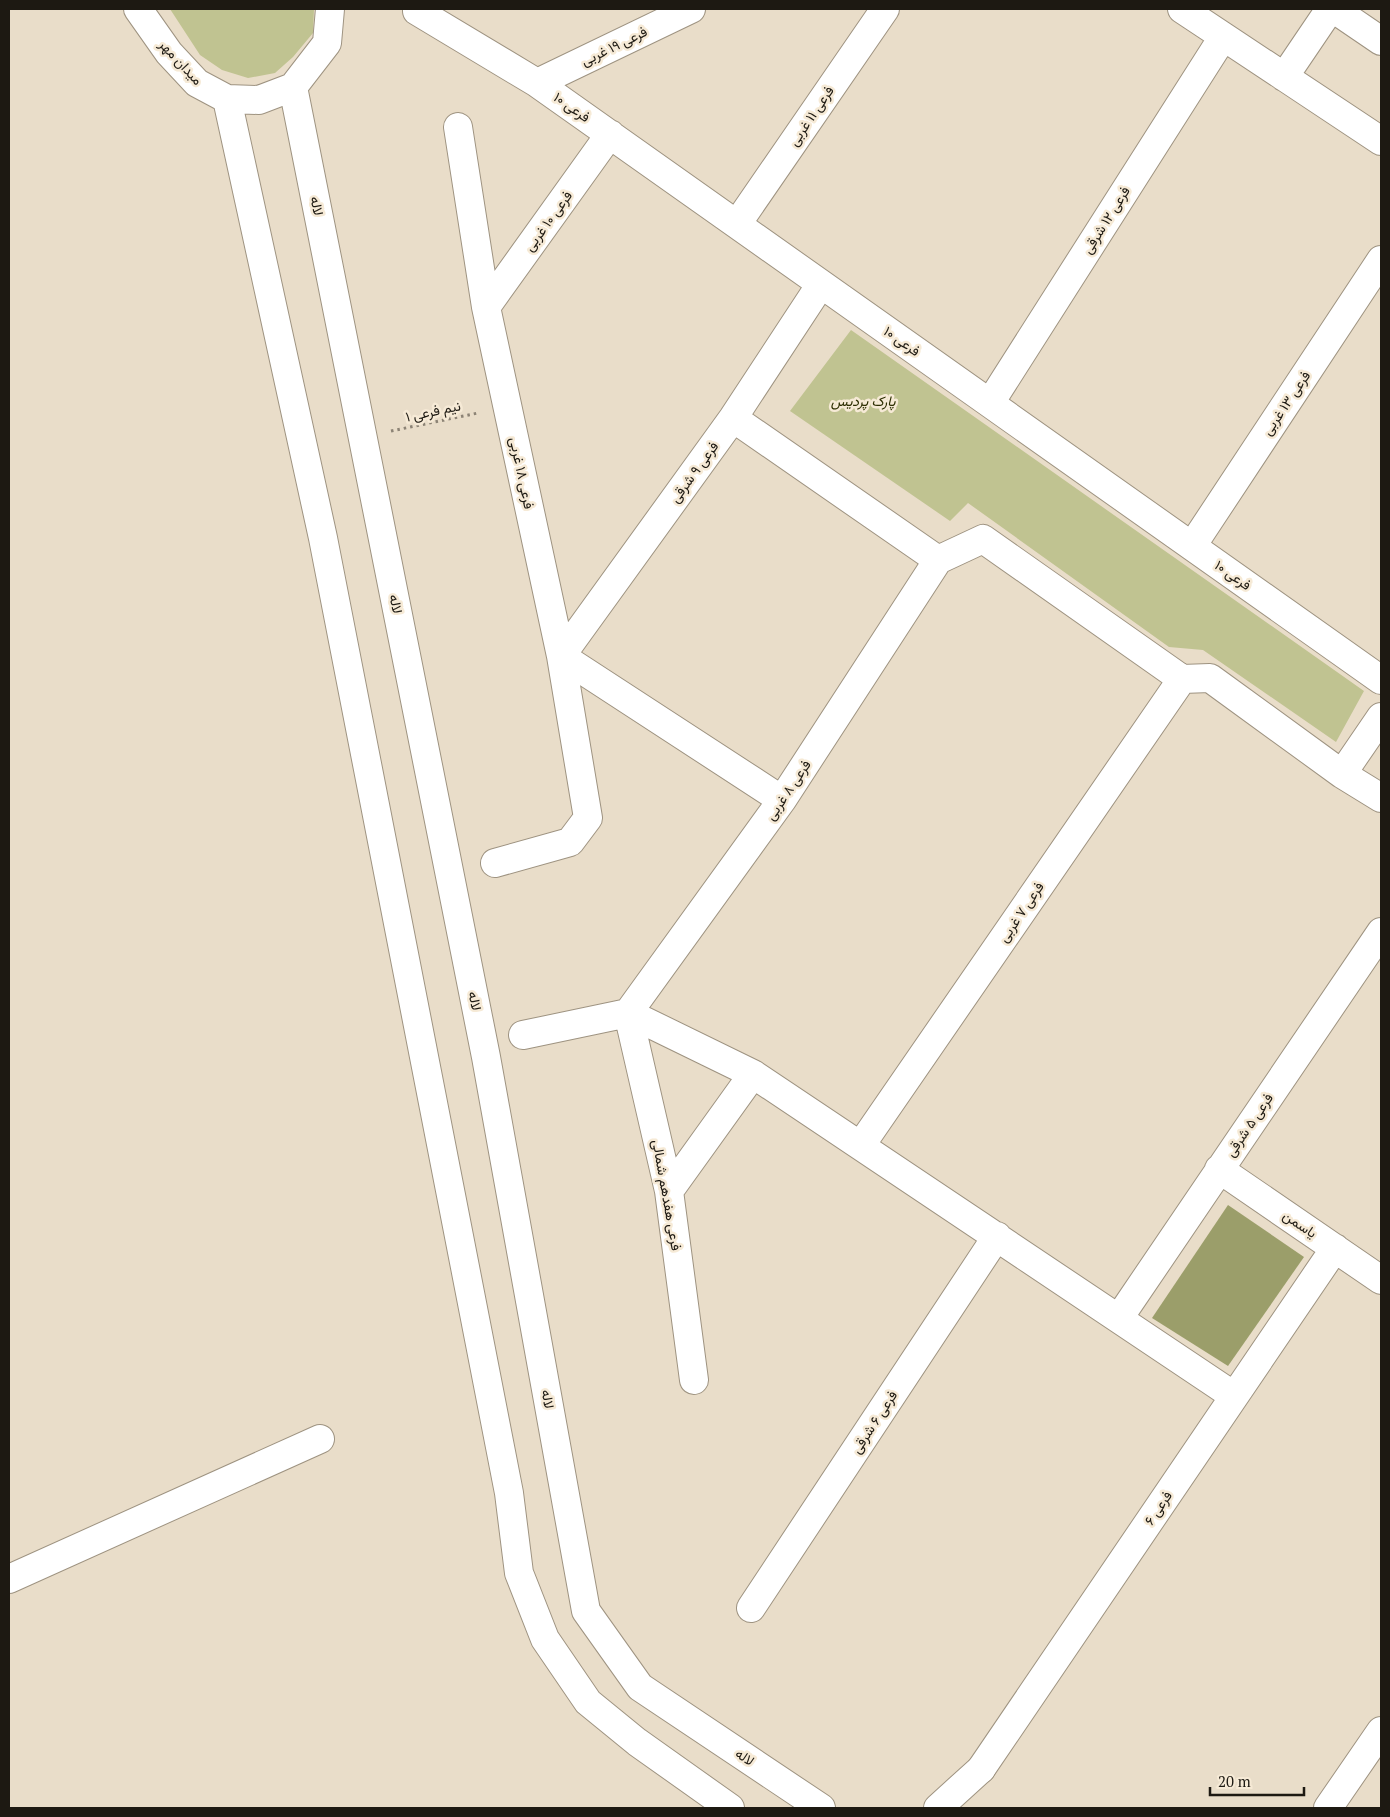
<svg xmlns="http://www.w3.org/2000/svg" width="1390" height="1817" font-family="'PT Serif',Vazirmatn,serif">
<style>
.green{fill:#c0c391}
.forest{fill:#9b9e6a}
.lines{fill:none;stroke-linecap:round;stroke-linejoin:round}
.street-casing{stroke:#9e9381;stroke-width:30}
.secondary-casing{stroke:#9e9381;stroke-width:30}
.path{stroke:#8c8375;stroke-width:3;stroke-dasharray:2.5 4;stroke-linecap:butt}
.street{stroke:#fff;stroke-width:28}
.secondary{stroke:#fff;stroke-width:28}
.labels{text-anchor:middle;stroke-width:5;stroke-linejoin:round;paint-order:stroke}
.street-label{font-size:14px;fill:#1d1912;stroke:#f6ead6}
.park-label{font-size:14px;font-style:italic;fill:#2d2e02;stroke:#f6ead6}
</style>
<rect width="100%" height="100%" fill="#e9ddc9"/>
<!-- green -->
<path class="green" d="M170 9H314L313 33 293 57 275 73 248 78 222 70 200 55Z
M851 330 1364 691 1336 742 1203 650 1169 647 968 503 950 521 790 411Z"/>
<!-- forest -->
<path class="forest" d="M1228 1205 1304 1257 1228 1366 1152 1318Z"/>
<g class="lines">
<defs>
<path id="street" d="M1182 9 1381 141
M1334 9 1381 41
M417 11 537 83 1381 680
M1284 77 1330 9
M537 83 691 9
M458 127 486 307 561 656 588 818 570 842 495 863
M737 224 885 9
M486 307 610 134
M990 403 1223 37
M733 418 938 560 983 539 1182 679 1210 678 1342 774 1381 798
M1192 546 1381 260
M1342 774 1381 717
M782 800 561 656 733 418 821 284
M628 1013 782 800 938 560
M628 1013 669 1191 694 1380
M523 1035 628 1013 753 1074 1234 1396
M861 1145 1182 679
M1219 1169 1381 1280
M669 1191 753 1074
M1119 1318 1381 932
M9 1579 320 1439
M751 1608 997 1236
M981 1769 1335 1248
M1328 1808 1381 1731"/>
<path id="secondary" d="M138 9 169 53 197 83 227 99 259 100 293 87 327 43 330 9
M293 87 486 1057 586 1611 640 1687 821 1808
M227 99 323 538 509 1493 519 1573 545 1639 588 1702 637 1742 730 1808
M938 1808 981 1769"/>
</defs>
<!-- street casing -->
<use href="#street" class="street-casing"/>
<!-- secondary casing -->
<use href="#secondary" class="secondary-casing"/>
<!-- path -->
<path class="path" d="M391 431 478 413"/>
<!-- street -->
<use href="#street" class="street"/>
<!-- secondary -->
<use href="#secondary" class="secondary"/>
</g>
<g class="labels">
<!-- street labels -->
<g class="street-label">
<text transform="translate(614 46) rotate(-26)" y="5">فرعی ۱۹ غربی</text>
<text transform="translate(181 62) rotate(47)" y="5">میدان مهر</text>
<text transform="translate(572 107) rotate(35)" y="5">فرعی ۱۰</text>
<text transform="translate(811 116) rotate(-56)" y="5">فرعی ۱۱ غربی</text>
<text transform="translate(317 206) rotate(79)" y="5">لاله</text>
<text transform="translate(1106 220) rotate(-58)" y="5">فرعی ۱۲ شرقی</text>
<text transform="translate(548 221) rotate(-54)" y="5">فرعی ۱۰ غربی</text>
<text transform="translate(902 341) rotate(35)" y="5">فرعی ۱۰</text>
<text transform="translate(1286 403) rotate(-56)" y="5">فرعی ۱۳ غربی</text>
<text transform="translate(433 411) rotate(-12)" y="5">نیم فرعی ۱</text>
<text transform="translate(694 472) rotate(-54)" y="5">فرعی ۹ شرقی</text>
<text transform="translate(522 473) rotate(78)" y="5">فرعی ۱۸ غربی</text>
<text transform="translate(1233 575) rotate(35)" y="5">فرعی ۱۰</text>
<text transform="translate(396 604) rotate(79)" y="5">لاله</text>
<text transform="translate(788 790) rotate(-56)" y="5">فرعی ۸ غربی</text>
<text transform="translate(1021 912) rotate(-56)" y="5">فرعی ۷ غربی</text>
<text transform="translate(475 1001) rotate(79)" y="5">لاله</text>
<text transform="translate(1249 1125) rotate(-56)" y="5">فرعی ۵ شرقی</text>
<text transform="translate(667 1195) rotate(80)" y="5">فرعی هفدهم شمالی</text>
<text transform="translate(1300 1224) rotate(34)" y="5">یاسمن</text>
<text transform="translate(548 1399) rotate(80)" y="5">لاله</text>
<text transform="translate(874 1422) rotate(-57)" y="5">فرعی ۶ شرقی</text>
<text transform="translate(1158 1508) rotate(-56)" y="5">فرعی ۶</text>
<text transform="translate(745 1757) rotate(34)" y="5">لاله</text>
</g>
<!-- park labels -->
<g class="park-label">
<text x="863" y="406">پارک پردیس</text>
</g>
</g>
<!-- border -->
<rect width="1390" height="1817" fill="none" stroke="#1d1912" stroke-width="20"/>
<!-- scale -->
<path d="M1210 1787v8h94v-8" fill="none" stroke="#1d1912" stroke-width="2.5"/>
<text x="1218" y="1787" font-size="15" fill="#1d1912" stroke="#f6ead6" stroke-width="4" paint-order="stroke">20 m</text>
</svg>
